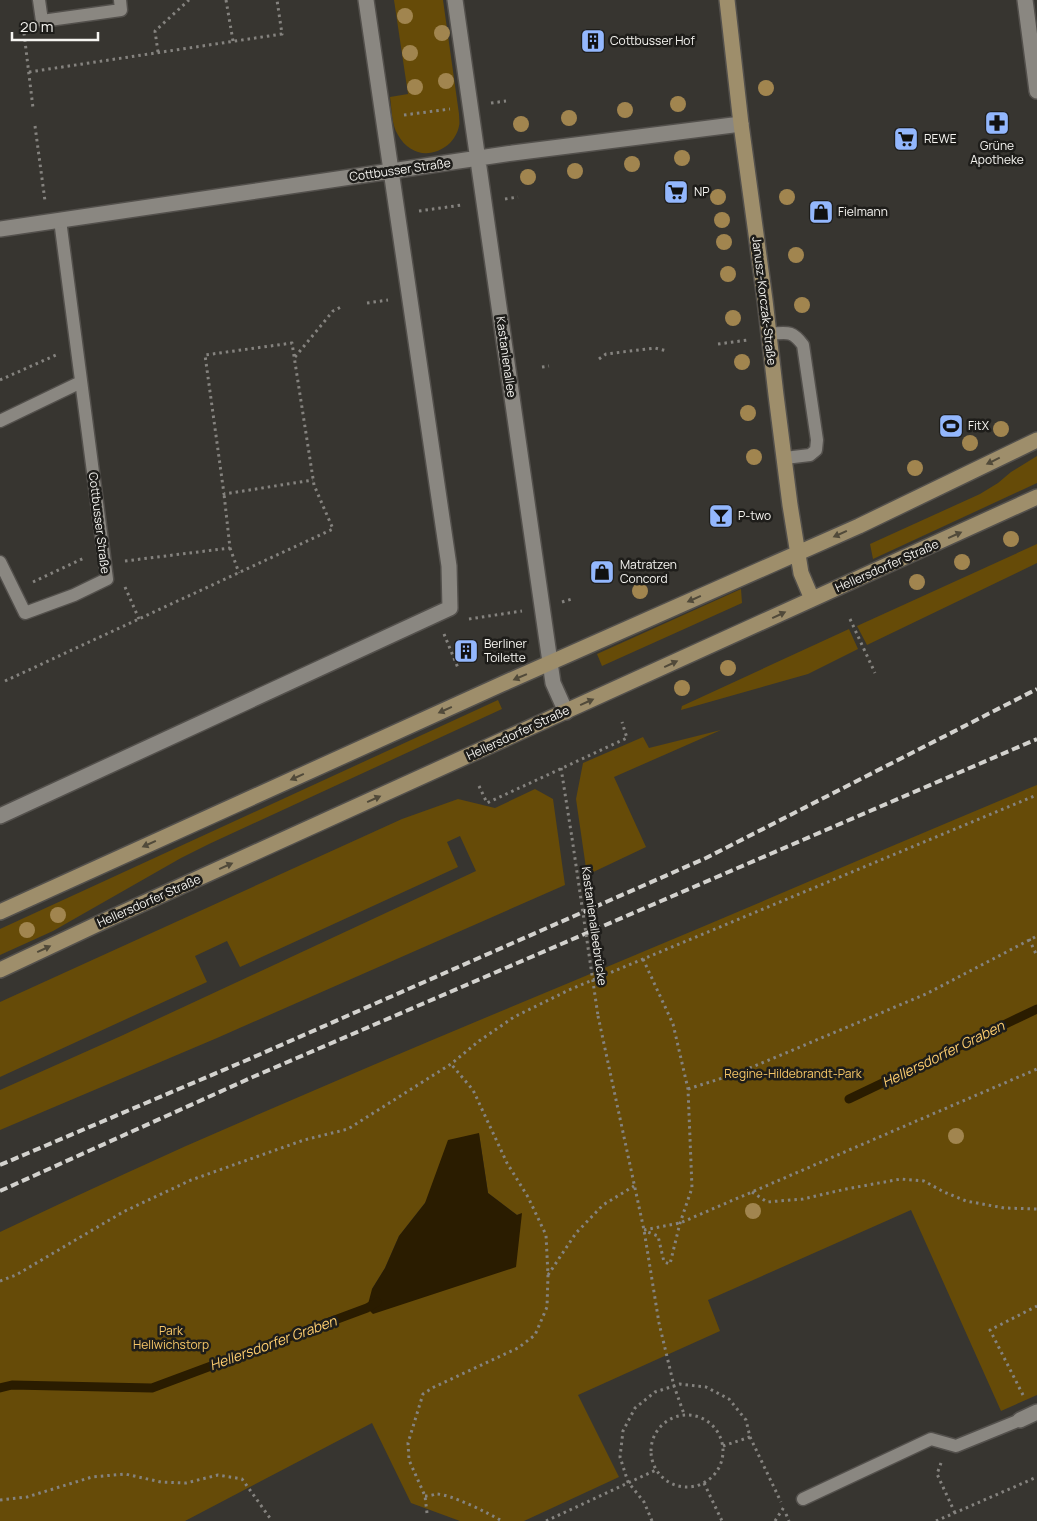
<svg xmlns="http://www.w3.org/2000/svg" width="1037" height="1521" font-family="Manrope,sans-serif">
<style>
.green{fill:#664b08;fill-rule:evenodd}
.water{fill:#2a1c00}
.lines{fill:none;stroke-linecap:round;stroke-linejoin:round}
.stream{stroke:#2a1c00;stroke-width:9}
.lane-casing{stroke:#53504c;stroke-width:15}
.street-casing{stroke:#53504c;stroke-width:18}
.secondary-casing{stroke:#53504c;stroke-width:18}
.path{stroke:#85837f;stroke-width:3;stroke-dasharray:2.5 4;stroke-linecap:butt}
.lane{stroke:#8a8781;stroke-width:12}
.street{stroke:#8a8781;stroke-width:15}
.secondary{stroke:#9e8e6b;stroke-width:15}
.rail{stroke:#d3d2ce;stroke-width:4;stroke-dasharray:8 4;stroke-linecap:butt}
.path-bridge{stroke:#85837f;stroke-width:3;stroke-dasharray:2.5 4;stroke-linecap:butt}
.tree{fill:#a1854f}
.oneway{fill:#514a3a}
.labels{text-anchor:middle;stroke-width:5;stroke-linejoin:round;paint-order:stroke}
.poi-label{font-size:12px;fill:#f6f5f1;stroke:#1e1d1a;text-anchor:start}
.street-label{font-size:12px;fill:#f6f5f1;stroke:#1e1d1a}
.park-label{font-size:12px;fill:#f7c768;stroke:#1e1d1a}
.water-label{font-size:14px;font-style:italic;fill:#fece6f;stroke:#1e1d1a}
</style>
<rect width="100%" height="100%" fill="#373530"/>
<!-- green -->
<path class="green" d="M394 0H443L459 114C459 118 460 123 459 126 458 132 454 139 450 143 432 159 410 156 398 135 391 124 392 109 390 97L408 94Z
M1037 456V483L873 559 870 544 980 494 998 483 1011 472Z
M1037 544V563L867 645 857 626Z
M741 589 742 603 602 666 597 654Z
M849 629 858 649 808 674 681 710 682 706Z
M498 700 502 709 209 844 181 858 53 931 0 955V929Z
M721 730 614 777 646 847 587 875 576 799 583 763 643 737 649 748Z
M1037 785V1395L1001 1411 911 1210 708 1300 720 1331 578 1395 619 1477 524 1521H460L411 1503 372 1423 185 1521H0V1232C82 1193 164 1155 248 1119 378 1062 509 1008 640 953 772 898 904 840 1037 785ZM479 1134 488 1193 517 1215 522 1213 372 1289 385 1268 399 1236Z
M535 789 553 799 565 885 217 1038 0 1130V1090L121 1036 476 871 460 836 447 842 458 867 240 967 227 941 195 956 207 982 0 1077V1002L402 819 458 799 495 808Z"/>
<!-- water -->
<path class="water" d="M479 1133 488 1193 517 1215 522 1213 516 1267 373 1314 367 1308 372 1289 385 1268 399 1236 425 1203 448 1140Z"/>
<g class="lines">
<!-- stream -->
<path class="stream" d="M849 1099 1037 1009
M0 1388 12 1385 152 1388 367 1308 377 1302"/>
<defs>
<path id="lane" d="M39 0 42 21 121 10 120 0
M768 334C786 333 791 329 803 345L817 440 816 450 810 455 785 458
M0 421 81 382
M0 562 25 613 74 595 107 579 60 220
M803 1499 931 1439 956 1446 1020 1420"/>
<path id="street" d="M455 0 553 683 566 712
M1025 0 1037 91
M0 229 513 153 741 124
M0 816 450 608 449 566 366 0
M1020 1420 1037 1412"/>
<path id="secondary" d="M727 0 741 124 765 300 776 395 790 505 801 573 812 599
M0 912 502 684 859 526 1037 440
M0 970 102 922 1037 497"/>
</defs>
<!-- lane casing -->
<use href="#lane" class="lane-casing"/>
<!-- street casing -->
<use href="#street" class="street-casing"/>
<!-- secondary casing -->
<use href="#secondary" class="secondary-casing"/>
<!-- path -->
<path class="path" d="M226 0 233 41
M24 33 33 108
M158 52 155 31 189 0
M29 72 282 34 277 0
M491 103 506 101
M404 115 450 109
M35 126 45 201
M505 199 518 197
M419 211 462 205
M367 303 388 300
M718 344 748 340
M295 357 333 311 343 306
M599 359 606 354 655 348 667 351
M542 367 549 366
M0 380 56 355
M230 548 239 573
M125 561 230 548 224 494
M33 582 84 558
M125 587 139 619
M562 602 572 599
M469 619 522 611
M850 619 875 673
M444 634 458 668
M5 681 333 529 314 485 292 343 205 355 224 494 313 480
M561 768 572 838
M479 786 487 803 627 738 622 722
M1029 939 1037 956
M643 959 673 1024 688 1089 692 1188 680 1223 670 1264 664 1262 658 1236 645 1231
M598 1016 644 1230 659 1323 674 1386 684 1414
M688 1089 738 1073 926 994 1037 936
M752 1192 767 1202 803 1199 846 1189 901 1179 924 1181 944 1192 966 1201 1004 1208 1037 1209
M644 1230 680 1223 1037 1069
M548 1275 576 1233 603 1205 634 1186
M0 1281 16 1275 123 1212 191 1180 304 1140 348 1129 451 1064 479 1041 514 1017 569 990 1037 795
M1023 1395 990 1330 1037 1306
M651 1451a36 36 0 1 1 72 0a36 36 0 1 1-72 0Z
M723 1446 750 1437
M941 1463 937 1474 955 1513
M704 1483 722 1521
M425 1496C429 1496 433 1495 436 1494 451 1494 488 1513 502 1521
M0 1500 27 1497 92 1477 125 1474 161 1482 186 1483 218 1475 242 1479 270 1518
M427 1513 425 1496 409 1460 408 1443 423 1394 434 1387 518 1348 535 1335 547 1307 548 1275 546 1235 528 1197 507 1163 473 1090 451 1064
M786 1514 789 1521
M546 1521 656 1470
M652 1521 644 1502 628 1482 620 1457 623 1431 635 1408 655 1392 680 1384 706 1387 729 1399 746 1420 750 1437 781 1502
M775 1521 784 1507
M936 1521 1037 1477"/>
<!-- lane -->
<use href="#lane" class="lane"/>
<!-- street -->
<use href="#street" class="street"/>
<!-- secondary -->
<use href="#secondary" class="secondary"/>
<!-- rail -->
<path class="rail" d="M0 1165 247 1060 706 858 1037 689
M0 1191 255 1076 1037 739"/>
<!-- path-bridge -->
<path class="path-bridge" d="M572 838 598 1016"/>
</g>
<!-- trees -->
<g class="tree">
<circle cx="405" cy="16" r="8"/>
<circle cx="442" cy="33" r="8"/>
<circle cx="410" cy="53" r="8"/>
<circle cx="446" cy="81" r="8"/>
<circle cx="415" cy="87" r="8"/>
<circle cx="766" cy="88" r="8"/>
<circle cx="678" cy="104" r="8"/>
<circle cx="625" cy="110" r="8"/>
<circle cx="569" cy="118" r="8"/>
<circle cx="521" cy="124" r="8"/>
<circle cx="682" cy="158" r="8"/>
<circle cx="632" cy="164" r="8"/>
<circle cx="575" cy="171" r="8"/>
<circle cx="528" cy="177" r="8"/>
<circle cx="718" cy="197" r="8"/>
<circle cx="787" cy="197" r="8"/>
<circle cx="722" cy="220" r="8"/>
<circle cx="724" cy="242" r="8"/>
<circle cx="796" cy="255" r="8"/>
<circle cx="728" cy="274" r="8"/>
<circle cx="802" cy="305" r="8"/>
<circle cx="733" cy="318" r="8"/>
<circle cx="742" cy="362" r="8"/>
<circle cx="748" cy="413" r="8"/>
<circle cx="1001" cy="429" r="8"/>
<circle cx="970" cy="443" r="8"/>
<circle cx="754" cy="457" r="8"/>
<circle cx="915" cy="468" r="8"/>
<circle cx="1011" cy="539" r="8"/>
<circle cx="962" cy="562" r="8"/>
<circle cx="917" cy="582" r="8"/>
<circle cx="640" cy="591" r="8"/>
<circle cx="728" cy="668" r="8"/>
<circle cx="682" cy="688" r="8"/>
<circle cx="58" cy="915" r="8"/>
<circle cx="27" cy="930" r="8"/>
<circle cx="956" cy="1136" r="8"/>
<circle cx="753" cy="1211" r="8"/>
</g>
<!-- one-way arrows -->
<defs><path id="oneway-solid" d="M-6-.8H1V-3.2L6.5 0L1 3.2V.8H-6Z" transform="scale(1.25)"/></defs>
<g class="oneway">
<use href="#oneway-solid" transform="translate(993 461) rotate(154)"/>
<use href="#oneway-solid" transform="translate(840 534) rotate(156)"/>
<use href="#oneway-solid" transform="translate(955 535) rotate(-24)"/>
<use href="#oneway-solid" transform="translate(694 599) rotate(156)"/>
<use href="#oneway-solid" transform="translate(779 615) rotate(-25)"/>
<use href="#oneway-solid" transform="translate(671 664) rotate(-25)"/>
<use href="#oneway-solid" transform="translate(520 677) rotate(157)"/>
<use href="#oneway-solid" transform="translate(587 702) rotate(-24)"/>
<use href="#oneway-solid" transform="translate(445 710) rotate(156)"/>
<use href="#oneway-solid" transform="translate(297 777) rotate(156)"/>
<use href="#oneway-solid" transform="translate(374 799) rotate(-24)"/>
<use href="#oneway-solid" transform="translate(149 844) rotate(156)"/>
<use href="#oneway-solid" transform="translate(226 866) rotate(-24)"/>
<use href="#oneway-solid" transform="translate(44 949) rotate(-25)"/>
</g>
<!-- icons -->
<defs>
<symbol id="building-square" viewBox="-11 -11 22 22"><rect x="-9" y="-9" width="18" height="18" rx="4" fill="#93b7fd" stroke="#1e1d1a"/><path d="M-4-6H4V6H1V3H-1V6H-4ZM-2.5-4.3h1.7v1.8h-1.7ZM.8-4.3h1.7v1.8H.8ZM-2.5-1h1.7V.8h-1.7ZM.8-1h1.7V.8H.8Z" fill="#111"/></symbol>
<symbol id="pharmacy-square" viewBox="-11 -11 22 22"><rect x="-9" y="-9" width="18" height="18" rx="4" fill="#93b7fd" stroke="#1e1d1a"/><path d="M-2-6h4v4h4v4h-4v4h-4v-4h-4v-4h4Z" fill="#111"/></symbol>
<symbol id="supermarket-square" viewBox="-11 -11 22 22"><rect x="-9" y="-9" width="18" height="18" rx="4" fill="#93b7fd" stroke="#1e1d1a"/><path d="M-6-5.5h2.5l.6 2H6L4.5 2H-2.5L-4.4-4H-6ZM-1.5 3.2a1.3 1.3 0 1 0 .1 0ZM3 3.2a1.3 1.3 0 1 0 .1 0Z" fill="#111"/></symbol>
<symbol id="shop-square" viewBox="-11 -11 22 22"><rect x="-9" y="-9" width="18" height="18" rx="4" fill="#93b7fd" stroke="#1e1d1a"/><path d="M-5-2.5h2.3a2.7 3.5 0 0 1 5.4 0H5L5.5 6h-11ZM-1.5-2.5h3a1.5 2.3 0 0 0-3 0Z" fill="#111"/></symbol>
<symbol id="stadium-square" viewBox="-11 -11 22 22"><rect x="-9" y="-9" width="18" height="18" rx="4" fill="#93b7fd" stroke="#1e1d1a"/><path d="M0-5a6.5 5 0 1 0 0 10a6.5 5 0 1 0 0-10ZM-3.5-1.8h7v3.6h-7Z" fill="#111"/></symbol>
<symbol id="bar-square" viewBox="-11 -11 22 22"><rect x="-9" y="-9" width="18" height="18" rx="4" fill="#93b7fd" stroke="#1e1d1a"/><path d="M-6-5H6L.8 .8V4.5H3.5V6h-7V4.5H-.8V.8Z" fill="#111"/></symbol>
</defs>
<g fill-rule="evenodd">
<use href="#building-square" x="579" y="27" width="28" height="28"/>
<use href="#pharmacy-square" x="983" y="109" width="28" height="28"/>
<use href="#supermarket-square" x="892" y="125" width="28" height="28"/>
<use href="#supermarket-square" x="662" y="178" width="28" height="28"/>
<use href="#shop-square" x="807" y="198" width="28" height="28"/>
<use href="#stadium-square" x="937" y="412" width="28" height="28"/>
<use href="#bar-square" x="707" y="502" width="28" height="28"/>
<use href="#shop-square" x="588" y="558" width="28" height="28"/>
<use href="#building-square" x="452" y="637" width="28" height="28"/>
</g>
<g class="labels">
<!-- poi labels -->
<g class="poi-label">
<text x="610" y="45">Cottbusser Hof</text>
<text x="924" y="143">REWE</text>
<text x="997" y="150" text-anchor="middle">Grüne<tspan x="997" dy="14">Apotheke</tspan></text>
<text x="694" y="196">NP</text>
<text x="838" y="216">Fielmann</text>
<text x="968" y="430">FitX</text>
<text x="738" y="520">P-two</text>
<text x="620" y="569">Matratzen<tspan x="620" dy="14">Concord</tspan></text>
<text x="484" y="648">Berliner<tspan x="484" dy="14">Toilette</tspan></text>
</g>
<!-- street labels -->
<g class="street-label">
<text transform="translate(400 170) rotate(-8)" y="4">Cottbusser Straße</text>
<text transform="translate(764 301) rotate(83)" y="4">Janusz-Korczak-Straße</text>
<text transform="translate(506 357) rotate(82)" y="4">Kastanienallee</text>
<text transform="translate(99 523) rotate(83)" y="4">Cottbusser Straße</text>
<text transform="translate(887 566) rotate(-24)" y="4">Hellersdorfer Straße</text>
<text transform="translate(518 733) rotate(-25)" y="4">Hellersdorfer Straße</text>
<text transform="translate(149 901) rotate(-24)" y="4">Hellersdorfer Straße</text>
<text transform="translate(594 926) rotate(82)" y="4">Kastanienalleebrücke</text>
</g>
<!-- park labels -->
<g class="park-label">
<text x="793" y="1078">Regine-Hildebrandt-Park</text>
<text x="171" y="1335">Park<tspan x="171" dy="14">Hellwichstorp</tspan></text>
</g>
<!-- water labels -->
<g class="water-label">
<text transform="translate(943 1054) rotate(-26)" y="5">Hellersdorfer Graben</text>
<text transform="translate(273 1343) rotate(-20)" y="5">Hellersdorfer Graben</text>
</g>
</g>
<!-- scale -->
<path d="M12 32v8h86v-8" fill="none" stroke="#f6f5f1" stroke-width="2.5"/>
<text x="20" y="32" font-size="15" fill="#f6f5f1" stroke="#1e1d1a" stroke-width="4" paint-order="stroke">20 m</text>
</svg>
